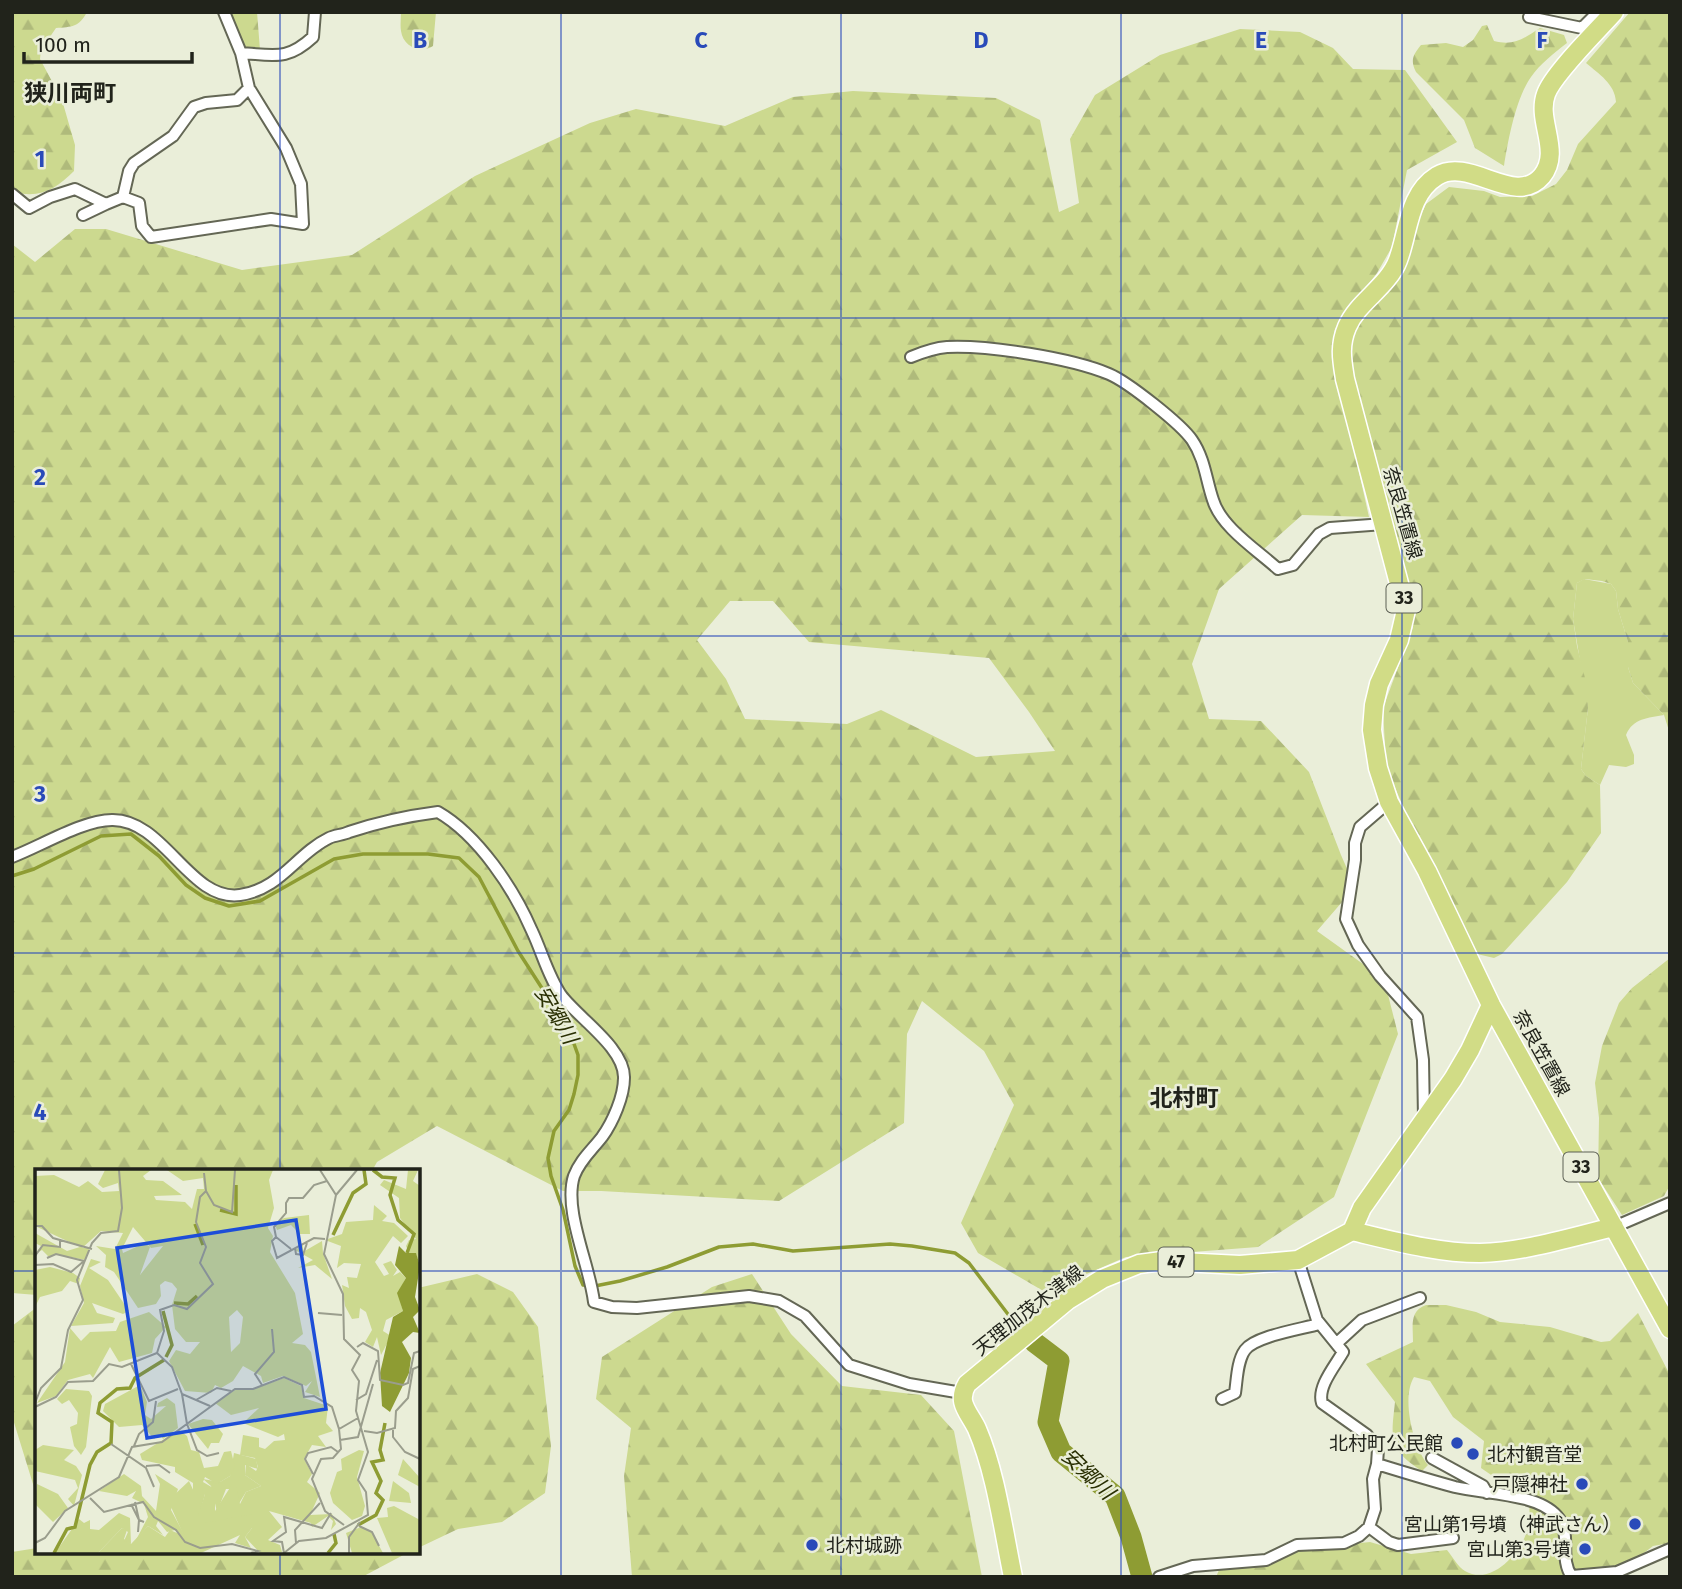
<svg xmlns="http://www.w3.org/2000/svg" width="1682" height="1589" font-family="'Fira Sans','Noto Sans JP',sans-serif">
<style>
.grass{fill:#ccd98f}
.forest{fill:url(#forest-firs);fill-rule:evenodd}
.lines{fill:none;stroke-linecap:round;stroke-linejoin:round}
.stream{stroke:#8e9c33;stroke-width:3.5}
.river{stroke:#8e9c33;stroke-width:21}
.minor-casing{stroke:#646755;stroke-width:14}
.primary-casing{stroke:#fff;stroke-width:21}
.minor{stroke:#fff;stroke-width:10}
.primary{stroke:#d1dc86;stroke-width:18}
.grid{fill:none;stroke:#294ab9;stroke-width:2;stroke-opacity:0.55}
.poi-dot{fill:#294ab9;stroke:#eaeed9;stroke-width:2.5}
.labels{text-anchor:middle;stroke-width:5;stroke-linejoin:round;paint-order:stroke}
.shield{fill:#eaeed9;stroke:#5d6054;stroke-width:2}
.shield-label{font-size:18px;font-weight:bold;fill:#21231b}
.street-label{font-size:19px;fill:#21231b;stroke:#eaeed9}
.poi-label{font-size:19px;fill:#21231b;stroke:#eaeed9;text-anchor:end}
.water-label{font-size:21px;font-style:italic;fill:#2a3003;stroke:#eaeed9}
.quarter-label{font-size:23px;font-weight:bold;fill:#21231b;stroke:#eaeed9}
.inset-river{fill:none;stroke:#8e9c33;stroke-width:3.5}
.inset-road{fill:none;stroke:#9a9d8d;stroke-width:2}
.view{fill:#1d4ed8;fill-opacity:0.15;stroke:#1d4ed8;stroke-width:3.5}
.inset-edge{fill:none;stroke:#21231b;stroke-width:3.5}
.grid-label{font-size:23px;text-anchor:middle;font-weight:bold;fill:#294ab9;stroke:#eaeed9;stroke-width:5;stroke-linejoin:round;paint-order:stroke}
</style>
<defs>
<pattern id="forest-firs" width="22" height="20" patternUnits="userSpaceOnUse" patternTransform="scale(1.75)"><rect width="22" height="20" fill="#ccd98f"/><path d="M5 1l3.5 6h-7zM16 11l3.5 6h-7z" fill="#afba7b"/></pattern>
</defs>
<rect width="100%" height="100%" fill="#eaeed9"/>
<!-- grass -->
<path class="grass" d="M1584 579 1611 584 1616 591 1618 609 1628 642V667L1633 683 1664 715C1648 718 1633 718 1626 735L1634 755V764L1626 767 1609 765 1600 785 1586 776 1581 769 1588 708 1573 619 1577 583Z"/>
<!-- forest -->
<path class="forest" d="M12 12H87C79 27 72 27 56 28L41 50 40 59 62 100 75 145 74 171C56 189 40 199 14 192L12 188Z
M230 12H257L260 50 246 49 231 21Z
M401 12H436L433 46C421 54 403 47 401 31 400 25 401 18 401 12Z
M1630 12H1670V734L1664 715 1633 683 1628 667V642L1618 609 1616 591 1611 584 1602 581 1585 579 1577 583 1573 619 1577 646 1586 682 1588 708 1581 769 1586 776 1600 785 1601 833 1567 882 1502 954 1494 958 1477 954 1409 820 1386 767 1383 708 1413 627 1386 510 1345 358 1354 327 1408 258 1415 228 1426 204 1449 187 1484 191 1500 197 1532 196 1556 184 1567 170 1578 144 1616 102C1615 84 1599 74 1586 63Z
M1487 25 1494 41C1514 46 1523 39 1540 28L1564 35 1567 43C1554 53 1540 64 1531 77 1516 98 1508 140 1504 166L1475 148 1464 120 1416 72C1410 60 1413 55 1421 45L1446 43 1463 47 1473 40 1482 26Z
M1240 29 1300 32 1333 48 1353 69 1405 70 1457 142 1407 170 1392 247 1377 273 1335 329 1332 351 1369 517 1302 515 1219 589 1192 664 1209 719 1261 721 1309 772 1341 855 1355 887 1317 931 1384 979 1398 1034 1334 1197 1258 1247 1126 1257 1045 1292 978 1253 961 1223 1014 1105 984 1051 922 1001 907 1034 904 1123 779 1201 601 1191H563L437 1126 377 1162 372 1171H37V1295L12 1293V244L35 262 75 229H106L242 270 352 255 475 176 590 123 636 109 725 126 793 97 853 91 996 98 1040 120 1059 212 1079 203 1070 139 1095 95 1160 55ZM730 601H773L809 642 989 658 1029 712 1055 751 976 757 881 710 847 724 745 719 726 679 697 640Z
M1670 958V1185L1664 1196 1622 1215 1598 1178 1599 1118 1595 1083 1602 1046 1619 1003 1632 988Z
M477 1274 513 1292 538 1327 551 1446 545 1493 502 1522 458 1529 418 1548V1288Z
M752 1274 791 1334 842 1386 921 1395 954 1431 982 1577H632L624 1476 631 1428 596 1399 602 1357 712 1287Z
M1426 1305H1446L1476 1312 1500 1322 1550 1327 1601 1342 1610 1341 1638 1313 1670 1375V1470L1668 1471 1670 1475V1543L1653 1546 1613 1577H1216L1219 1570 1270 1565 1303 1549 1370 1542 1411 1554 1447 1550C1452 1556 1458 1567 1465 1571 1491 1586 1520 1554 1527 1531 1531 1518 1529 1505 1529 1492L1497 1479 1481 1468 1484 1441 1453 1417 1430 1381 1414 1377C1401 1398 1413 1446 1428 1465L1422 1471C1388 1449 1391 1439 1395 1402L1366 1364 1413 1342C1413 1326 1409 1311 1426 1305Z
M37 1307V1497L12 1416V1326Z
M37 1548V1552H409L362 1577H12V1552Z"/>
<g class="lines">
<!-- stream -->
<path class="stream" d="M12 876 34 869 101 836 131 834 159 856 186 885 205 898 229 906 260 901 334 859 363 854H428L459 858 479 877 518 951 569 1030 578 1055V1075L574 1094 569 1110 554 1131 548 1158 551 1176 563 1210 575 1266 583 1285 595 1286 620 1281 667 1267 719 1247 753 1244 793 1251 890 1244 912 1246 955 1253 969 1263 1017 1326"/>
<!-- river -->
<path class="river" d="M1034 1342 1059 1361 1048 1422 1061 1452 1115 1496 1131 1537 1142 1577"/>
<defs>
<path id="minor" d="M1529 17 1582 28 1598 12
M241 53C275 55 287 61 313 37L315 12
M12 194 29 208 50 197 75 189 106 204 123 197 129 171 134 163 173 136 194 107 206 103 237 100 249 88
M123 197 139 203 142 226 151 237 271 219 303 224 301 184 286 148 249 88 241 53 224 12
M83 215 106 204
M911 357C923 352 934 348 947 347 988 345 1071 358 1109 374 1128 382 1181 424 1192 440 1205 459 1206 480 1213 500 1221 527 1257 550 1278 569L1293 565 1319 534 1330 528 1384 524
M1389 802 1360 827 1355 843V860L1346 919 1358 945 1380 976 1417 1017 1423 1060 1424 1118
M12 857C41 846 83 820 112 820 164 819 190 902 240 895 281 889 296 854 329 838 335 835 343 835 349 832 379 822 407 816 438 812 478 835 514 889 532 931 542 952 548 976 561 995 578 1018 625 1048 624 1078 624 1096 613 1122 602 1137 592 1150 580 1160 574 1176 563 1210 590 1266 594 1302L612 1307 637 1308 749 1296 779 1301 805 1316 849 1365 909 1384 962 1393
M1614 1227 1670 1203
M1337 1343 1362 1320 1420 1298
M1222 1399 1235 1393C1237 1380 1237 1361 1245 1350 1255 1336 1302 1329 1319 1324
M1432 1458 1483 1486 1487 1493
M1377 1464C1403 1472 1429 1480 1455 1487 1484 1494 1537 1493 1557 1516 1573 1534 1558 1557 1572 1577
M1369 1527 1389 1542 1398 1545 1453 1538
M1572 1576 1617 1572 1670 1549
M1159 1577 1193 1566 1266 1560 1297 1545 1344 1543 1359 1536 1369 1527 1375 1509 1373 1479 1377 1464 1378 1449 1367 1435 1322 1403C1317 1387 1335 1366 1343 1352L1317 1320 1298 1260"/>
<path id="primary" d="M1614 12C1598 30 1553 74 1546 94 1536 121 1562 151 1542 176 1515 208 1470 156 1437 176 1408 194 1409 231 1398 260 1388 287 1358 301 1347 327 1339 346 1342 360 1345 379L1406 610 1399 640 1379 684 1374 705 1372 730 1378 768 1389 802 1427 871 1491 1005 1670 1329
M1352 1231C1394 1241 1437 1253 1480 1253 1525 1252 1571 1237 1614 1227
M1013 1577C1003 1529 996 1473 977 1429 969 1412 956 1403 967 1384L1068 1300 1102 1279 1139 1264 1162 1261 1240 1265 1298 1260 1352 1231 1362 1208 1453 1079 1470 1050 1491 1005"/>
</defs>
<!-- minor casing -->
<use href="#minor" class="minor-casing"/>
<!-- primary casing -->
<use href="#primary" class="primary-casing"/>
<!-- minor -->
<use href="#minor" class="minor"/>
<!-- primary -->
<use href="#primary" class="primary"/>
</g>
<!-- grid -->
<path class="grid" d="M280 12V1171M561 12V1577M841 12V1577M1121 12V1577M1402 12V1577M12 318H1670M12 636H1670M12 953H1670M12 1271H37M418 1271H1670M280 1552V1577"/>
<!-- markers -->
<g class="poi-dot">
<circle cx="1457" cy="1443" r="7"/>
<circle cx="1473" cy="1454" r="7"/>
<circle cx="1582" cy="1484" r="7"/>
<circle cx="1635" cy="1524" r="7"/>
<circle cx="812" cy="1545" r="7"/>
<circle cx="1585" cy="1549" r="7"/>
</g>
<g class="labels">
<!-- shield labels -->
<g class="shield">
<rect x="1386.5" y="583.5" width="35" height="29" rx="5"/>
<rect x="1563.5" y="1152.5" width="35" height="29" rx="5"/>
<rect x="1158.5" y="1247.5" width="35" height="29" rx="5"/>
</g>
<g class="shield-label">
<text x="1404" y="604">33</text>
<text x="1581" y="1173">33</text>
<text x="1176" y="1268">47</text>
</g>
<!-- street labels -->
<g class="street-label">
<text transform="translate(1403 513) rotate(74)" y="7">奈良笠置線</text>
<text transform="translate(1542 1053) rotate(61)" y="7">奈良笠置線</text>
<text transform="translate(1028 1310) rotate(-38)" y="7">天理加茂木津線</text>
</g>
<!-- poi labels -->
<g class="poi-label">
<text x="1443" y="1450">北村町公民館</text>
<text x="1487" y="1461" text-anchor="start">北村観音堂</text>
<text x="1568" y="1491">戸隠神社</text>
<text x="1621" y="1531">宮山第1号墳（神武さん）</text>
<text x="826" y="1552" text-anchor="start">北村城跡</text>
<text x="1571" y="1556">宮山第3号墳</text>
</g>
<!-- water labels -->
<g class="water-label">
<text transform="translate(556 1015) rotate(60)" y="7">安郷川</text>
<text transform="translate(1088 1474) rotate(44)" y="7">安郷川</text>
</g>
<!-- quarter labels -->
<g class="quarter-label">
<text x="70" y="101">狭川両町</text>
<text x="1184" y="1106">北村町</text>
</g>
</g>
<!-- overview -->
<g transform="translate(35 1169)">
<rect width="385" height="385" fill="#eaeed9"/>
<path d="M199 284 221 290 223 300 210 296V306L226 317 211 323 203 336 201 320H191L182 343 176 317 168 310 185 313 195 307ZM154 312 160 325H170L165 344 217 345V359L210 368 216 379 200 374 205 366 166 384H63L87 359 92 361 89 370 96 375 113 357 130 368 135 361 149 367 136 338 138 327Z" fill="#ccd98f"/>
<path d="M70 1H116L108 7 111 11 128 12 147 26 119 27 121 31 150 33 157 40 162 20H169L168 9 148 12 132 1H238L234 11 239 39 233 59 238 67 235 83 260 124 268 165 257 174 270 176 276 183 285 228 270 223 277 212 271 217 248 207 228 214 226 207 208 197 198 212 186 219 180 216 176 224 150 222 134 192 141 181 155 185 165 173H151L140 160 137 136 142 120 137 114 130 112 125 116 126 127 121 135 103 139 79 103 70 98 71 86 61 77 80 80 88 64 66 62 47 79H55L50 91 21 85 14 88 7 81 0 85 6 77 0 74V64L32 82 45 78 0 57V7L19 6 44 18 53 12 67 23 84 22 83 14 68 19 63 15ZM98 58 116 79 128 77 105 106 115 78 110 74 88 84 87 80ZM202 141 208 148 205 174 196 183 194 148ZM373 1H383L378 12 385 17V97L381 85 374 84 371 77 374 71 381 70 365 49 364 29 345 16 349 11 371 20ZM339 36 352 47 347 52 359 54 373 67 366 74 358 67 340 93 349 107 354 105 348 95 356 92 362 101 358 107 365 103 371 109 363 124 368 142 351 151 348 162 356 167 346 186 342 168 338 178 330 173 337 161 331 143 325 139 324 149 317 150 310 137 307 116 314 119 312 108 322 109 326 95 309 94 302 99 306 77 290 71 307 65 311 53 338 51ZM274 46 275 65H265L256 56 242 61 240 56 249 49ZM287 72 288 84 297 110 280 96 263 99 278 91 260 81 268 76V83ZM56 90 66 93 54 99 73 111 94 142 88 145 57 134 62 144 80 149 78 154 36 157 49 134 45 117ZM15 98 38 104 45 109 44 115 35 112 27 122 5 128 0 138V101ZM114 143 131 158 120 170 117 184 84 193 75 178 58 209 55 205 33 211 21 227 2 234 30 193 35 159 46 172 55 163 81 162 85 153ZM249 209 266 217 269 229 293 237 291 254 298 262 283 267 291 278 277 276 269 290 277 305 272 313 285 324 275 346 297 345 301 355 296 361 298 352 293 347 277 358 276 354 234 342 247 358 233 371 245 376 247 383 225 384 210 368 217 359V345L170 354 163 347 170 325H158V314L140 303V298L107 291 105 285 144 261 152 267 156 281 164 283 169 299 183 297 189 283 196 282 200 298 195 307 182 315 170 308 168 313 180 320V342L196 317H201L205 335 211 323 226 317 210 306 211 295 221 302 223 298 220 289 205 286 208 266 224 269V278L230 280 239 272 250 271 249 265 243 268 208 254 224 239 196 246 180 234 200 221H216ZM105 216 112 233 110 246 116 250 131 237 122 238 123 234 132 229 140 235 143 259 128 270 125 265 119 270 107 256 84 258 68 242 70 235ZM31 220 54 222 57 227 51 278 46 286 39 277 35 258 42 255 43 244 34 231 27 235 22 230ZM168 250 177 251 188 265 184 274H176L173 280 153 255ZM8 276 39 281 29 291 41 297 47 306 39 337 33 330 43 319 40 311 0 302V281ZM324 281 329 282 322 308 330 337 327 347 317 351 298 334 295 324 302 303 307 301 306 290ZM368 290 385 309V318L363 306ZM89 305 106 317 107 327 121 342 125 315 120 305 143 320 136 341 150 367 146 369 140 361 132 363 123 352 121 357 128 366 113 357 101 371 113 348 109 335 97 329 101 322 92 327 64 322ZM358 312 374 324 376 334 354 332ZM2 315 23 325 33 339 18 353 0 335ZM359 337 385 351V384H357L342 349 353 348 352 339ZM84 344 95 349 96 375 89 372 93 363 87 359 63 384H20L44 350 49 354 55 351V360L64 361ZM326 358 336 362 348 384H317L311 364Z" fill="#ccd98f" fill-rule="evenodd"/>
<path d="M364 77 371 84H381L385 97 380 128 385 141 378 148 385 164 378 163 367 173 376 189 374 204 355 243 347 237 345 204 358 148 368 142 362 124 371 109 360 96Z" fill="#8e9c33"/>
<path class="inset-river" d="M338 1 347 8 360 9 355 26 363 51 379 65 372 84M185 41 201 45V16M160 55 168 76M298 66 318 24 331 15 329 1M139 134 153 135 162 127M128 142 137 176 131 188M323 356 341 346 348 331 341 324 346 312 337 293 348 291 345 281 350 254M19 384 32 360 40 358 55 296 62 283 76 274 77 253 63 244 65 234 82 220 95 219 100 209 129 191M293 384 301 374 299 365"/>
<path class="inset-road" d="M169 4 171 22 179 36 197 43 200 1M301 26 322 1M0 57H7L18 69 57 80M241 68 237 72 242 89 279 69 290 70M260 79 261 85 268 86 272 74M256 80 241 68 239 58 251 44V34L254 29H268L279 16 292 12M0 87 8 76 25 78V70M12 89 21 85 49 92M0 96 18 95 36 103 49 92M283 144 307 146M322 178 328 174 343 182 345 211 368 216 373 214 379 184 385 182M122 184 129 162 125 141 139 136 152 140 178 115 165 94 171 78 161 53 165 28 171 22M96 195 114 232 143 220M227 216 220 205 239 183 237 160M147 225 152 255M161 231 182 219 196 222M321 231 331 225 342 191M0 234 6 219 26 199 33 161 48 131 42 111 57 74 66 64 83 62 87 39 84 1M0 238 21 228 33 213 58 212 74 195 87 198 122 184 137 198 147 225 175 237M152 255 162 281 172 287 184 284M304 260 306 280 298 289 286 290 277 310 290 342 309 356M358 261V268L370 283 385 290M329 262 342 264 360 259 361 242 373 229 378 200 385 197M305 271 323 268 338 215M76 275 111 299 119 318M99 277 104 265 118 253 121 232M111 297 124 296 135 304M278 305 270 290 273 284 296 278 303 283M55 329 69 343 108 333 119 348 141 361 150 373 165 379 197 375 223 382 216 384M100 333 104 351 109 353M96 335 104 351 103 363M324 357 337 363 344 377M0 374 10 369 30 342 84 308 97 278 127 273 200 220H218L249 208 267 216 269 228 279 227 297 238 304 260 323 249M261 374 260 361 285 334M249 384 247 373 238 372 251 363 249 348 287 359 296 344M249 384 264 372 291 369 333 346 331 323 323 311 333 283 321 242 324 212 317 201 325 186 309 170 308 125 289 85 301 26 285 1M314 384V368L325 353"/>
<path class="view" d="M261 51 291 240 112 269 82 79Z"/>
<rect width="385" height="385" class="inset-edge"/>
</g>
<g class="grid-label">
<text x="420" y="48">B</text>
<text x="701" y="48">C</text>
<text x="981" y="48">D</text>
<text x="1261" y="48">E</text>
<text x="1542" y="48">F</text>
<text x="40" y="167">1</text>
<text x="40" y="485">2</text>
<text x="40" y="802">3</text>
<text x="40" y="1120">4</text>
</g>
<!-- border -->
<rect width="1682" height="1589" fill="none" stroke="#21231b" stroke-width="28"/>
<!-- scale -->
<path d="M24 52v10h168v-10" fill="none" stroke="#21231b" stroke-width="3.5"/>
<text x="35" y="52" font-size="21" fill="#21231b" stroke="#eaeed9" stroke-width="5" paint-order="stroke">100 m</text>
</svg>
